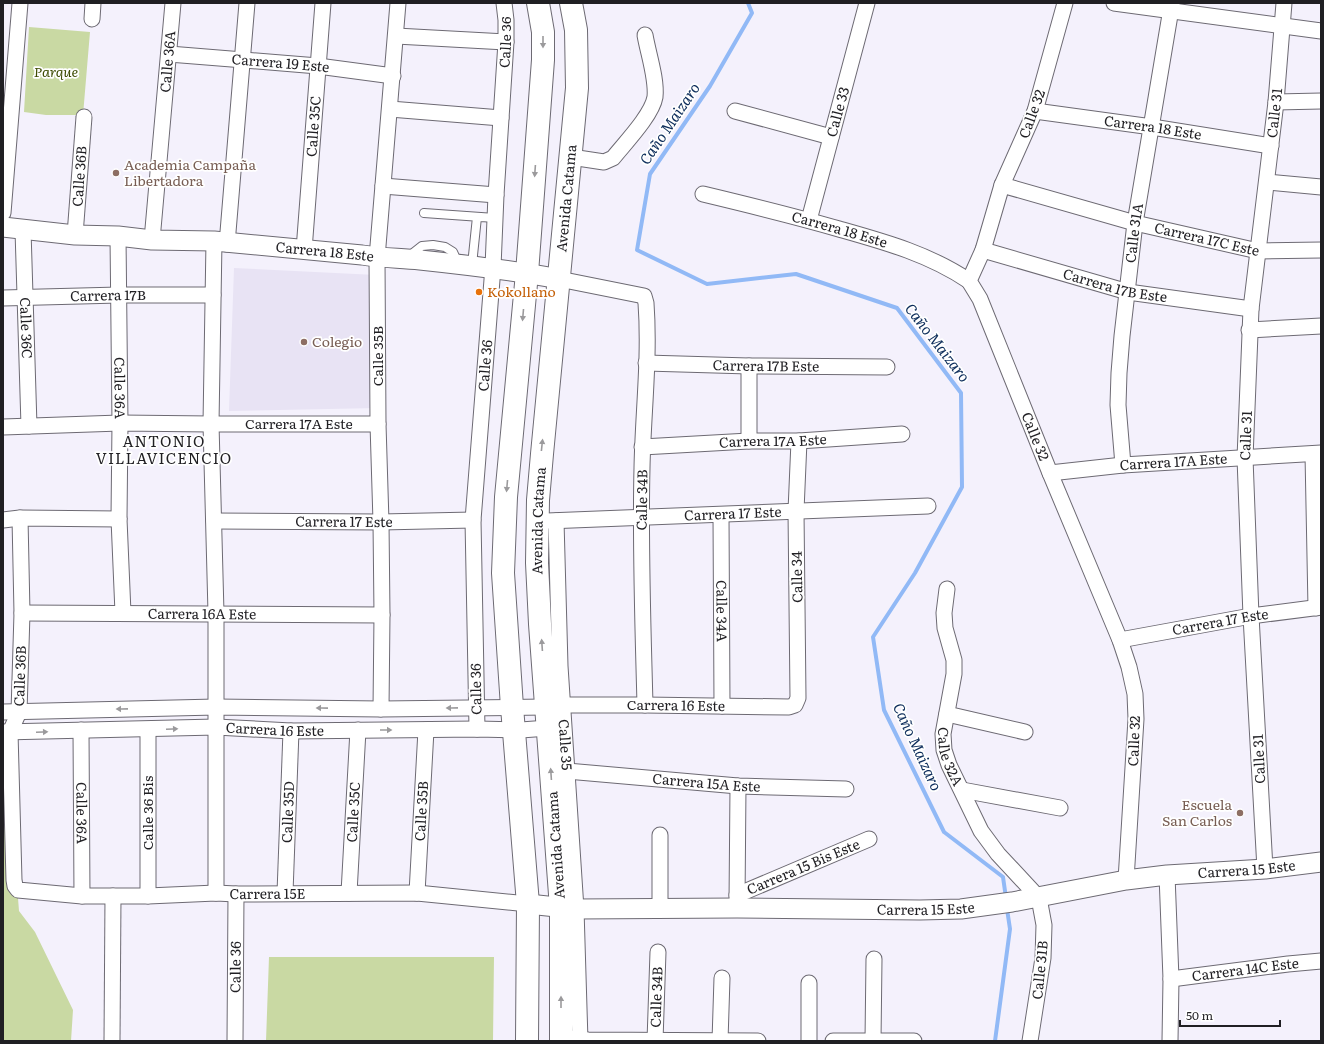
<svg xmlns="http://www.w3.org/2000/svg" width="1324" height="1044" font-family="Literata,serif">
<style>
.built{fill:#e8e3f4}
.green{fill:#c9d9a3}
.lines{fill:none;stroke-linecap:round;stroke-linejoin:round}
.stream{stroke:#91b9f6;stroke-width:4}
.service-casing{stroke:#6d6a73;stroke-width:10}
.minor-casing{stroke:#6d6a73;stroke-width:17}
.tertiary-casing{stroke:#6d6a73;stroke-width:21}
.secondary-casing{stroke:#6d6a73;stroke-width:24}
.service{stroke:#fff;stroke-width:8}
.minor{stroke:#fff;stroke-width:15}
.tertiary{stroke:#fff;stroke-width:19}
.secondary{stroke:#fff;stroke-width:22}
.oneway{fill:#9b9a9c}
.education-dot{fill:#8d6e63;stroke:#fff;stroke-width:1.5}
.food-dot{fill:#e8710a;stroke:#fff;stroke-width:1.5}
.labels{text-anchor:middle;stroke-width:3.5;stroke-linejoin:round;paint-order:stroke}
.street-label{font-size:14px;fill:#201f23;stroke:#fff}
.park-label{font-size:14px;font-style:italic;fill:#3d4b02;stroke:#fff}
.education-label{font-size:14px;fill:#785e54;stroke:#fff;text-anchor:start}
.food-label{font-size:14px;fill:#c56008;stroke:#fff;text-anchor:start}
.water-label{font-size:15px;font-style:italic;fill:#0c2c5a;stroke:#fff}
.neighbourhood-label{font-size:15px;letter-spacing:1px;fill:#201f23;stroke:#fff}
</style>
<rect width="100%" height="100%" fill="#f4f1fc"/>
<!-- built -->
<path class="built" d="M234 268 376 275 378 408 229 411Z"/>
<!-- green -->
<path class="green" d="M29 27 90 32 83 115H46L24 112Z
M3 743H6L19 911 35 932 73 1010 71 1041H3Z
M269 957H494L493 1041H266Z"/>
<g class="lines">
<!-- stream -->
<path class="stream" d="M748 3 752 13 710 86 650 174 637 250 707 284 796 274 897 308 961 393 962 487 915 573 873 637 884 710 944 832 1003 877 1006 898
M995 1041 1010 929 1007 909"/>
<defs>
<path id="service" d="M424 213 495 218
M408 257 422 246 433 245 445 247 453 252 458 263
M472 265 477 217"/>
<g id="minor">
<path id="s1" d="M1065 3 1035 111 1002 185 983 250 969 281 980 299 1050 473 1120 640 1129 667 1135 694 1136 719 1126 880"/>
<path d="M1114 3 1321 31"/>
<path d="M92 19 93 3"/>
<path d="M396 36 506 42"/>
<path id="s2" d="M169 54 318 66 393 76"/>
<path d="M1276 102 1321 101"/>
<path d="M390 109 501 118"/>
<path d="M735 111 831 137"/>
<path id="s3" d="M1035 111 1152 127 1271 146"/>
<path d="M571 157 604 162 613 158C625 143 652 115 655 97 657 79 648 53 645 35"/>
<path d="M1267 182 1321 187"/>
<path id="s4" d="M1002 185 1135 223 1258 251 1321 250"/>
<path d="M383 186 496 195"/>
<path id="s5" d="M703 194C749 205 794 216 839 229 885 242 929 254 969 281"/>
<path d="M3 213 20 3"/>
<path id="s6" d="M809 220 867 3"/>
<path id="s7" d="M23 230 29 426"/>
<path id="s8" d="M75 235 84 117"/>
<path id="s9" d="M118 236 120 423 119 519 123 613"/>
<path id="s10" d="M152 240 173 3"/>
<path d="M214 241 211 424 216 613V893"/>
<path d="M227 244 247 3"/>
<path id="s11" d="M304 250 323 3"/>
<path id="s12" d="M983 250 1128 292 1251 309"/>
<path d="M559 279 644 296 646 303C650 358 643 413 642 468 640 547 643 626 645 705"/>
<path id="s13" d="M3 298 119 295H213"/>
<path d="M1249 330 1321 326"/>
<path id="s14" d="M646 363 749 366 887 367"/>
<path d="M749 366V441"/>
<path id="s15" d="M3 427 120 423 211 424H378"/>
<path id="s16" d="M642 447 749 441H799L902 434"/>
<path d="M1313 454 1316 608"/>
<path id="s17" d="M1123 465 1118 405 1119 373 1122 336 1135 223 1172 3"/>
<path id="s18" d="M1050 473 1123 465 1321 453"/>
<path id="s19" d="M721 515 722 706"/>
<path id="s20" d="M20 518 22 613 19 712 10 732 14 880 15 886 18 890 82 896H148L216 893 236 894 417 893 528 904"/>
<path d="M3 520 20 518 119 519"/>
<path id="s21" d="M214 521 381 522 473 520"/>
<path id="s22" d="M547 521 928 506"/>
<path id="s23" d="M556 521 560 666 576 909 580 1041"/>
<path id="s24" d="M947 589 944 613 945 628 954 660V674L943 734 944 750 949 765 981 831 998 854 1039 898 1044 925 1043 958 1030 1041"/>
<path id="s25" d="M22 613 382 615"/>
<path id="s26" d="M1120 640 1251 616 1321 607"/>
<path id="s27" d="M563 705H645L789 707 795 705 798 698 796 511 799 441"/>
<path d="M381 709 382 615 381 522 378 424 377 258 398 3"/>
<path d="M3 712 216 707 381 709 546 707"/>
<path d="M947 714 1025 732"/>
<path id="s28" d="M477 729 473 520 493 267 496 195 506 42V20L504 3"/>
<path id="s29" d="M81 730 82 896"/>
<path d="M148 730V896"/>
<path id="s30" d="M3 732 216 727 291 731 477 729 521 730 548 728"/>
<path id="s31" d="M567 771 738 786 846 789"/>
<path d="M962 790 1060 808"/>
<path d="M660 835V907"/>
<path id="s32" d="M1265 869 1251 616 1245 458 1251 309 1276 102 1284 3"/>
<path d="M1167 875 1171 979 1170 1041"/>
<path id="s33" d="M285 893 291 731"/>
<path id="s34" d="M349 893 358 730"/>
<path id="s35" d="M417 893 426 730"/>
<path id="s36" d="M737 895 869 839"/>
<path d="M737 903 738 786"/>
<path id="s37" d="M1171 979 1288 964 1321 961"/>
<path d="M570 1038 588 1040 758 1041"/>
<path d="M112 1041 113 896"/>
<path id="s38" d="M235 1041 236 894"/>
<path id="s39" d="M655 1041 658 952"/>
<path d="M720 1041 722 978"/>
<path d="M809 1041V983"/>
<path d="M833 1041H914"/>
<path d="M873 1041 874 959"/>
</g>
<g id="tertiary">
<path id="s40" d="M3 227 75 235 118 236 152 240 214 241 362 255C381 258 400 258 420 260 467 265 513 270 559 279"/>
<path id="s41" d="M528 904 576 909 737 908 920 910 961 909 1012 902 1126 880 1167 875 1265 869 1321 862"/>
</g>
<g id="secondary">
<path d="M527 1041 528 904 512 707 503 573 506 497 527 273 543 60V32L538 3"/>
<path id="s42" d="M561 1041V908L540 624 537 563 538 500 542 454 577 88 576 30 571 3"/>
</g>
</defs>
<!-- service casing -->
<use href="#service" class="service-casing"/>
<!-- minor casing -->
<use href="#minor" class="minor-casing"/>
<!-- tertiary casing -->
<use href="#tertiary" class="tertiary-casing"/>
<!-- secondary casing -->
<use href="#secondary" class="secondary-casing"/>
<!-- service -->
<use href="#service" class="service"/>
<!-- minor -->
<use href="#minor" class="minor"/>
<!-- tertiary -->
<use href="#tertiary" class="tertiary"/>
<!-- secondary -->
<use href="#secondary" class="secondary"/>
</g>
<!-- one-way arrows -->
<defs><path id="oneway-solid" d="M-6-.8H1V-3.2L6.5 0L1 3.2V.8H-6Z"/></defs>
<g class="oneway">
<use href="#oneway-solid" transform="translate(543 42) rotate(90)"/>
<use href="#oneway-solid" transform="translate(535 171) rotate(94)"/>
<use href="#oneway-solid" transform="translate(523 315) rotate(95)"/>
<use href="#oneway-solid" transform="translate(542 445) rotate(-84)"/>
<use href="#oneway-solid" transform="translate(507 486) rotate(95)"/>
<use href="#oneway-solid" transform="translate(542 645) rotate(-94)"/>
<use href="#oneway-solid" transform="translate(322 708) rotate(-179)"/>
<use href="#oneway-solid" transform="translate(452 708) rotate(179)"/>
<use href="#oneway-solid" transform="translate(122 709) rotate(179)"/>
<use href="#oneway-solid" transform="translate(172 729) rotate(-2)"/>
<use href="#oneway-solid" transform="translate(386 730)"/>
<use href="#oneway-solid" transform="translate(42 732) rotate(-2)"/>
<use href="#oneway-solid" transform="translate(551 774) rotate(-94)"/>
<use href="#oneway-solid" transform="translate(561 1002) rotate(-90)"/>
</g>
<!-- markers -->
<g class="education-dot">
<circle cx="116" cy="173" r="4"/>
<circle cx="304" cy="342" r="4"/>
<circle cx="1240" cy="813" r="4"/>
</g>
<circle class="food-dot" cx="479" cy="292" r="4"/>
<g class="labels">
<!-- street labels -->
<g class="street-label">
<text dy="5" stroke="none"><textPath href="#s28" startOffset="688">Calle 36</textPath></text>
<text dy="5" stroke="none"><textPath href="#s10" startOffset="179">Calle 36A</textPath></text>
<text dy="5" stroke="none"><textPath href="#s2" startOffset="112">Carrera 19 Este</textPath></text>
<text dy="5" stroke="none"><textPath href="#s6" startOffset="112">Calle 33</textPath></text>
<text dy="5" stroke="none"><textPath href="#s32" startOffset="758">Calle 31</textPath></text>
<text transform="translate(1032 114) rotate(-70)" y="5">Calle 32</text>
<text dy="5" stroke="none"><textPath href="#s11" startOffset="124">Calle 35C</textPath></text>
<text dy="5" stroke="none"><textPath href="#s3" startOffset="119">Carrera 18 Este</textPath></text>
<text dy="5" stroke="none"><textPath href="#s8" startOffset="59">Calle 36B</textPath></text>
<text dy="5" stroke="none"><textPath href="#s42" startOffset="845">Avenida Catama</textPath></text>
<text dy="5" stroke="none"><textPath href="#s5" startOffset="141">Carrera 18 Este</textPath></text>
<text dy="5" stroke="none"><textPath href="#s17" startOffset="233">Calle 31A</textPath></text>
<text dy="5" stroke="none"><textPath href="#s4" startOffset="212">Carrera 17C Este</textPath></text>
<text dy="5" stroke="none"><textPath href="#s40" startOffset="323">Carrera 18 Este</textPath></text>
<text dy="5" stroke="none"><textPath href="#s12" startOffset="137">Carrera 17B Este</textPath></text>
<text dy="5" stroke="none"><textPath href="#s13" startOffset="105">Carrera 17B</textPath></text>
<text dy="5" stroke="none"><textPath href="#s7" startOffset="98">Calle 36C</textPath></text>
<text transform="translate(378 356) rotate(-90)" y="5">Calle 35B</text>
<text dy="5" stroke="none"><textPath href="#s28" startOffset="364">Calle 36</textPath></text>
<text dy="5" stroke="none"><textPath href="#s14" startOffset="120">Carrera 17B Este</textPath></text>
<text dy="5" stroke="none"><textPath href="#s9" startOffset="152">Calle 36A</textPath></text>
<text dy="5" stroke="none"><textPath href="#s15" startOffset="296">Carrera 17A Este</textPath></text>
<text dy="5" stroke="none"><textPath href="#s32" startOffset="434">Calle 31</textPath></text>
<text dy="5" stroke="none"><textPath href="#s1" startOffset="464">Calle 32</textPath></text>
<text dy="5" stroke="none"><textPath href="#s16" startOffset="131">Carrera 17A Este</textPath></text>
<text dy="5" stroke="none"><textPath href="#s18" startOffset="124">Carrera 17A Este</textPath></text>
<text transform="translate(642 500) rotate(-89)" y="5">Calle 34B</text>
<text dy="5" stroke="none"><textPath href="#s22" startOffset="186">Carrera 17 Este</textPath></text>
<text dy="5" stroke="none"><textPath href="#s42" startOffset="521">Avenida Catama</textPath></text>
<text dy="5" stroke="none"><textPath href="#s21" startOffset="130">Carrera 17 Este</textPath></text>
<text transform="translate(797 577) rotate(-91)" y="5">Calle 34</text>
<text dy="5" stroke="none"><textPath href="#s19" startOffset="96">Calle 34A</textPath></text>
<text dy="5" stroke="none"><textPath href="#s25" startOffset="180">Carrera 16A Este</textPath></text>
<text dy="5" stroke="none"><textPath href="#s26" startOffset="102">Carrera 17 Este</textPath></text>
<text transform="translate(20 676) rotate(-88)" y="5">Calle 36B</text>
<text transform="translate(476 689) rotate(-91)" y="5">Calle 36</text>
<text dy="5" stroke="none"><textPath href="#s27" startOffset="113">Carrera 16 Este</textPath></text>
<text dy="5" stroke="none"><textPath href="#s30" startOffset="272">Carrera 16 Este</textPath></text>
<text transform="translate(1134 741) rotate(-88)" y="5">Calle 32</text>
<text dy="5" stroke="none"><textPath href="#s23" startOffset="224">Calle 35</textPath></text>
<text dy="5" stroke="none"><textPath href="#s24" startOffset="171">Calle 32A</textPath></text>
<text transform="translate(1259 759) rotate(-93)" y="5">Calle 31</text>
<text dy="5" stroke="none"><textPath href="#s31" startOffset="140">Carrera 15A Este</textPath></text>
<text dy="5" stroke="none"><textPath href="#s35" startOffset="82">Calle 35B</textPath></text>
<text dy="5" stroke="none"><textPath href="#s33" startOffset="81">Calle 35D</textPath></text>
<text dy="5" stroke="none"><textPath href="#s34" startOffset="81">Calle 35C</textPath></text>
<text dy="5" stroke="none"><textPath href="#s29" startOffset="83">Calle 36A</textPath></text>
<text transform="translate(148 813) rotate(-90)" y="5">Calle 36 Bis</text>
<text transform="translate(556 845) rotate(-94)" y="5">Avenida Catama</text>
<text dy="5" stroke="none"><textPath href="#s36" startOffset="72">Carrera 15 Bis Este</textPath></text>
<text dy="5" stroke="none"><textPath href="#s41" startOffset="722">Carrera 15 Este</textPath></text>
<text dy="5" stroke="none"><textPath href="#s20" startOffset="625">Carrera 15E</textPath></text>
<text dy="5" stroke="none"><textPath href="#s41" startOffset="398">Carrera 15 Este</textPath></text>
<text dy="5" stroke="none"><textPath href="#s38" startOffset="74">Calle 36</textPath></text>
<text transform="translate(1040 970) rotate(-84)" y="5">Calle 31B</text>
<text dy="5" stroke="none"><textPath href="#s37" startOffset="75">Carrera 14C Este</textPath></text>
<text dy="5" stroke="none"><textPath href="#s39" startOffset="44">Calle 34B</textPath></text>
</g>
<!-- park labels -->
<g class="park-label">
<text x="56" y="77">Parque</text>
</g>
<!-- education labels -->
<g class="education-label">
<text x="124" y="170">Academia Campaña<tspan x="124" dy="16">Libertadora</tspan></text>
<text x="312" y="347">Colegio</text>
<text x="1232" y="810" text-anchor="end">Escuela<tspan x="1232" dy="16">San Carlos</tspan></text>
</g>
<!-- food labels -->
<g class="food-label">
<text x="487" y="297">Kokollano</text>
</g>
<!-- water labels -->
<g class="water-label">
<text transform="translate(670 124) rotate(-56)" y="5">Caño Maizaro</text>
<text transform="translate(937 343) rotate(52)" y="5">Caño Maizaro</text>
<text transform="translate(917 747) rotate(65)" y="5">Caño Maizaro</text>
</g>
<!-- neighbourhood labels -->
<g class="neighbourhood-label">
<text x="164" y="447">ANTONIO<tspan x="164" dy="17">VILLAVICENCIO</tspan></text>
</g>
</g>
<!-- border -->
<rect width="1324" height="1044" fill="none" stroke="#201f23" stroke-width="8"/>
<!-- scale -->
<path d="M1180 1020v6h100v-6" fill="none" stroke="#201f23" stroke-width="2"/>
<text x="1186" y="1020" font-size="12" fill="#201f23" stroke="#ffffff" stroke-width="3" paint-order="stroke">50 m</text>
</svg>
